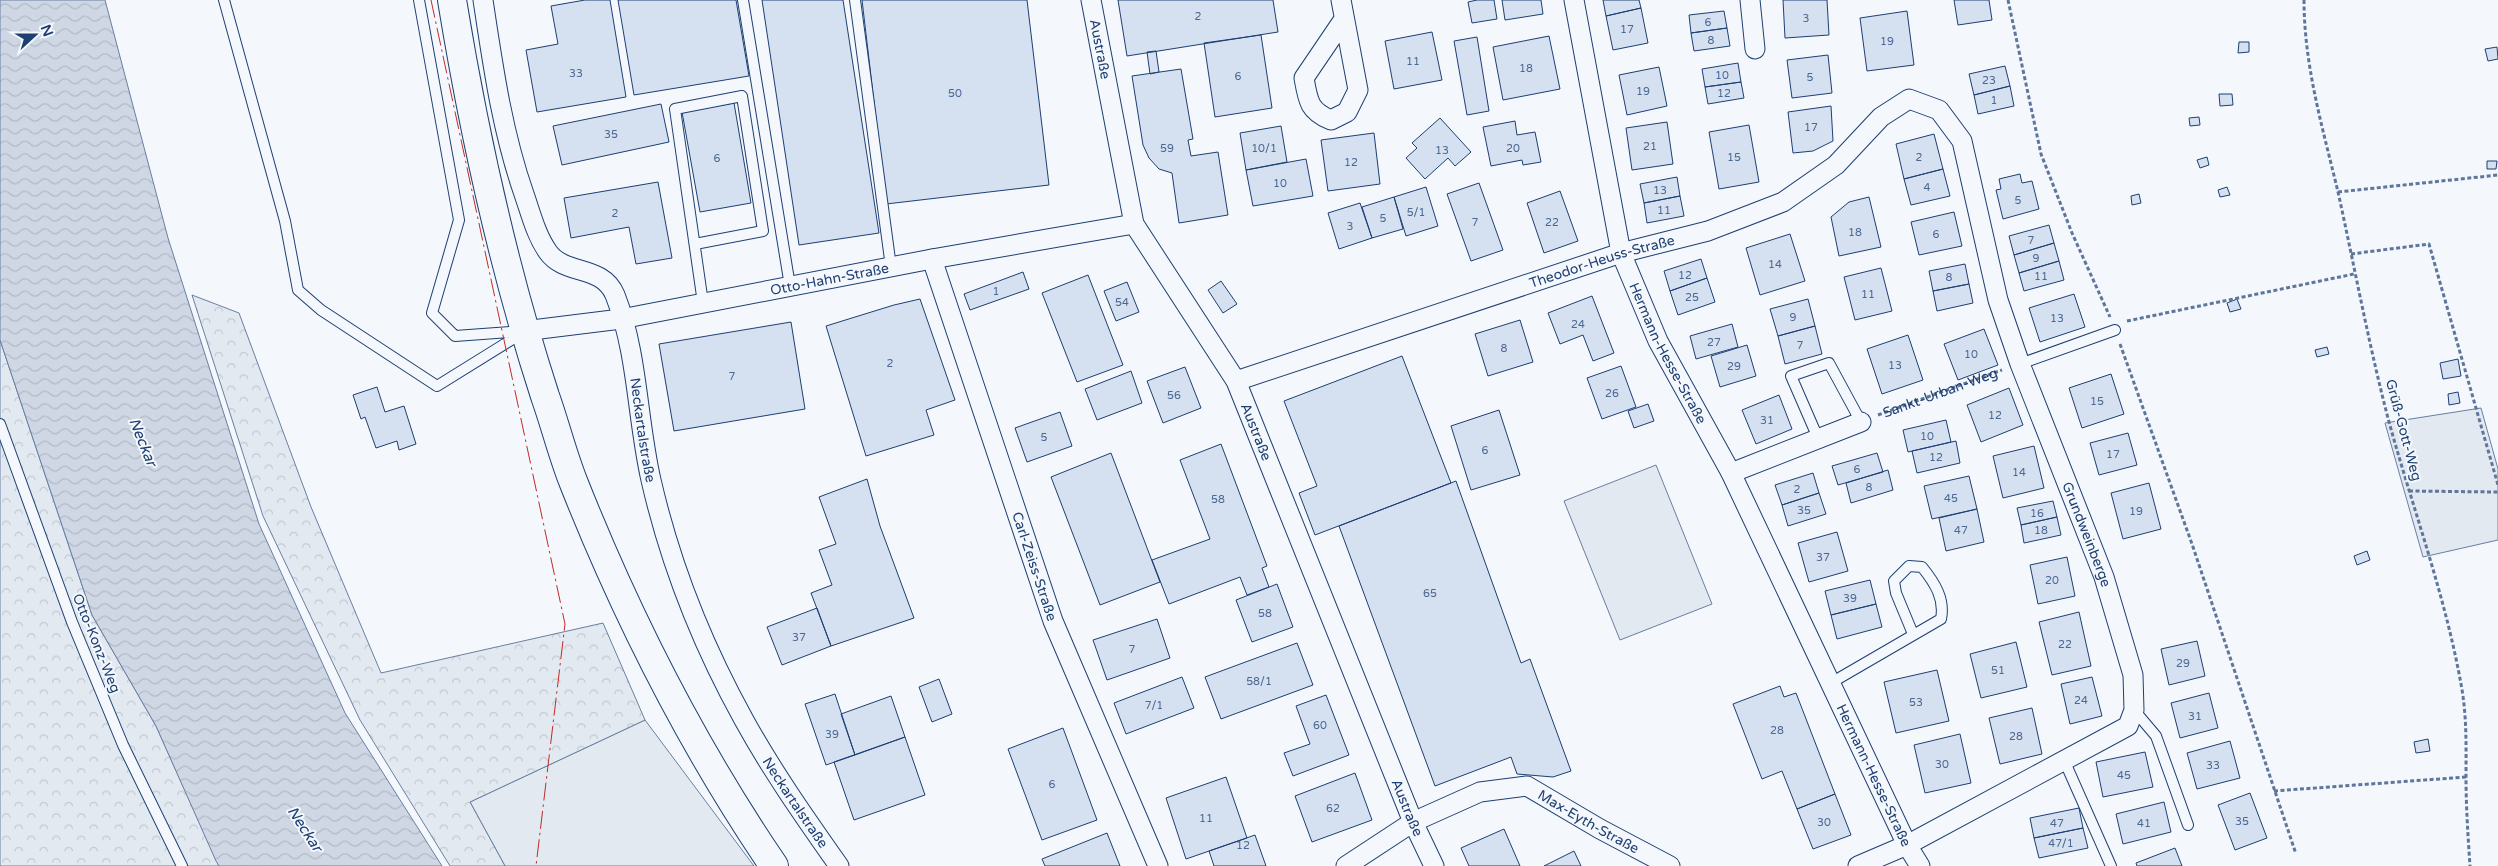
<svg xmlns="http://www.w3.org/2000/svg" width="2498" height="866" font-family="'Varela Round',sans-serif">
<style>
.green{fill:#e3e9f0;stroke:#687fa3}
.forest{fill:url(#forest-crowns);stroke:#687fa3}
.water{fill:url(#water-waves);stroke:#687fa3}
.building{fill:#d5e0f0;stroke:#1d3f73}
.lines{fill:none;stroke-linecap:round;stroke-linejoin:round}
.lane-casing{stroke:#1d3f73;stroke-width:12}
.street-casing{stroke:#1d3f73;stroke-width:21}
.secondary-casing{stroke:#1d3f73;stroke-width:30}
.path{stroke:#5e769c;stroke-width:3;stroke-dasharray:4 2.5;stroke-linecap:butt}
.lane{stroke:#f4f7fb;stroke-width:10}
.street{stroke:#f4f7fb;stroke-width:19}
.secondary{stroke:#f4f7fb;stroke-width:28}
.power{stroke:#c62828;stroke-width:1;stroke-dasharray:18 4 2.5 4;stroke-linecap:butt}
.labels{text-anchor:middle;stroke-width:4;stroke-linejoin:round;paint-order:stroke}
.number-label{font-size:11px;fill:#4b6792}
.street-label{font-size:14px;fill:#1d3f73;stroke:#f4f7fb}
.water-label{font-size:15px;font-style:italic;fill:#1d3f73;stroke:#f4f7fb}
</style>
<defs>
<pattern id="forest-crowns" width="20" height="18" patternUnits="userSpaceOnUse" patternTransform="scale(1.25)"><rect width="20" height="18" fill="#e3e9f0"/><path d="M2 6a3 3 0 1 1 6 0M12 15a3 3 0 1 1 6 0" fill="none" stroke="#c2c9d1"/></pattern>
<pattern id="water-waves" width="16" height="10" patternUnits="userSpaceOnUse" patternTransform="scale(1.25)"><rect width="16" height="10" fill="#cfd7e4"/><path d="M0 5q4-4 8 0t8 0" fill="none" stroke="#b1bac7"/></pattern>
</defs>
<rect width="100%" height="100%" fill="#f4f7fb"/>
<!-- green -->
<path class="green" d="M2481 408 2498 469V540L2423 557 2385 423Z
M1656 465 1712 604 1620 640 1564 501Z
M645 720 754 866H505L470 802Z"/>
<!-- forest -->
<path class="forest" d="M192 295 239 313 311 507 381 673 603 623 645 720 470 802 505 866H450L360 720 263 516Z
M0 340 92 615 156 726 219 866H0Z"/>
<!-- water -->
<path class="water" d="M0 0H105L168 238 259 524 345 713 442 866H219L216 861 156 726 92 615 0 340Z"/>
<!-- building -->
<path class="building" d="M585 0H610L626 97 537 112 526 50 558 44 551 6Z
M618 0H736L749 76 634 95Z
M762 0H843L879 233 799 245Z
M862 0H1027L1049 185 886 204Z
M1118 0H1273L1278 32 1127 56Z
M1477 0H1494L1497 19 1472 23 1468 2Z
M1502 0H1541L1543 14 1505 20Z
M1603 0H1639L1641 8 1606 16Z
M1783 0H1827L1829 35 1785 38Z
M1954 0H1989L1992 20 1958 25Z
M1641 8 1648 43 1613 50 1606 16Z
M1724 11 1727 28 1691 33 1689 15Z
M1907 11 1914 65 1867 71 1860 18Z
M1727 28 1730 46 1694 51 1691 33Z
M1432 32 1442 80 1394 89 1385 41Z
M1261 35 1272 108 1215 117 1204 43Z
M1549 36 1560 89 1503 100 1493 47Z
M1477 37 1489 111 1467 115 1454 41Z
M2239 42H2249V52L2238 53Z
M2497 47 2498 59 2488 61 2485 49Z
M1156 51 1159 72 1150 74 1147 52Z
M1828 55 1832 93 1792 98 1787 60Z
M1738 63 1741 82 1705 87 1702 69Z
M2005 66 2010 86 1974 95 1969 74Z
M1659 67 1667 106 1627 115 1619 75Z
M1181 69 1193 139 1188 140 1191 156 1218 152 1228 215 1179 223 1172 173 1159 169 1149 158 1143 145 1132 76Z
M1741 82 1744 98 1708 104 1705 87Z
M2010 86 2014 106 1978 114 1974 95Z
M2219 94H2232L2233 105 2220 106Z
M734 103 751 203 700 212 682 112Z
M661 104 669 142 562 165 553 126Z
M1831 106 1833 141 1813 151 1793 153 1788 112Z
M2199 117 2200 125 2190 126 2189 118Z
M1440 118 1471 152 1455 166 1448 158 1425 179 1406 158 1417 148 1412 143Z
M1515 121 1517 135 1535 132 1541 162 1523 165 1522 160 1491 166 1483 127Z
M1667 122 1673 164 1632 170 1626 128Z
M1749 125 1759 182 1719 189 1709 132Z
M1281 126 1287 162 1246 170 1240 133Z
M1374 133 1380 184 1328 191 1321 140Z
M1934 134 1943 169 1904 179 1896 144Z
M2207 157 2209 165 2200 168 2197 160Z
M1306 159 1313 196 1253 206 1246 170Z
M2487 161H2497L2496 169H2487Z
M1943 169 1950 196 1911 205 1904 179Z
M2020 174 2022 183 2032 181 2039 209 2003 219 1996 190 2001 189 1999 179Z
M1677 177 1680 196 1644 203 1640 184Z
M658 182 672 258 636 264 629 227 571 238 564 198Z
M1479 183 1503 250 1471 261 1447 194Z
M1426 187 1438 226 1406 236 1394 197Z
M2227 187 2230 195 2220 197 2218 190Z
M1560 191 1578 241 1544 253 1527 203Z
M2139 194 2141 203 2132 205 2131 196Z
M1680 196 1684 216 1647 223 1644 203Z
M1394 197 1403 229 1372 238 1362 207Z
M1869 197 1881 247 1839 256 1831 217 1849 202Z
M1360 203 1372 238 1339 249 1328 213Z
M1954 212 1962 246 1919 255 1911 222Z
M2049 225 2054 243 2014 255 2009 236Z
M1790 234 1805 281 1760 295 1746 248Z
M2054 243 2059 261 2019 273 2014 255Z
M1701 259 1707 278 1670 291 1664 271Z
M2059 261 2064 280 2024 291 2019 273Z
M1965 264 1969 284 1933 291 1929 271Z
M1881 268 1892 311 1855 320 1844 277Z
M1023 272 1029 289 970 310 964 294Z
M1088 275 1123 365 1077 382 1042 293Z
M1707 278 1715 302 1678 315 1670 291Z
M1221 281 1237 304 1223 313 1208 290Z
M1127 282 1139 312 1116 321 1104 291Z
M1969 284 1973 303 1937 311 1933 291Z
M2074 294 2085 327 2040 342 2029 308Z
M1592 296 1614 353 1593 361 1583 335 1560 344 1548 313Z
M920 299 955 400 926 410 934 435 866 456 826 326 894 305Z
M1808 299 1815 326 1778 336 1770 309Z
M2237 299 2241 309 2230 312 2227 303Z
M1520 320 1533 362 1488 376 1475 334Z
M791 322 805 409 674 431 659 344Z
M1732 324 1738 347 1696 359 1690 336Z
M1815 326 1822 354 1785 364 1778 336Z
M1984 329 1998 365 1958 380 1944 344Z
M1908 335 1923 380 1882 394 1867 349Z
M1747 345 1756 376 1720 387 1711 356Z
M2327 347 2329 354 2317 357 2315 350Z
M1402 356 1451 483 1315 535 1299 493 1317 486 1284 401Z
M2458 359 2461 376 2443 379 2440 363Z
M1621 366 1636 407 1602 419 1587 378Z
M1185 367 1201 408 1163 423 1147 381Z
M1131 371 1142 403 1097 420 1085 389Z
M2111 374 2124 414 2082 428 2069 388Z
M377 387 385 412 404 406 416 444 399 450 397 441 376 448 365 417 361 419 353 395Z
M2009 388 2023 425 1981 442 1967 405Z
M2458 392 2460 403 2449 405 2448 394Z
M1779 395 1792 429 1756 444 1742 410Z
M1648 404 1654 421 1634 428 1628 411Z
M1499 410 1520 475 1471 490 1451 426Z
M1060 412 1072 446 1027 462 1015 428Z
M1946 420 1951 442 1908 452 1903 430Z
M2128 433 2137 465 2099 475 2090 443Z
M1956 441 1960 463 1917 473 1912 451Z
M1221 444 1267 566 1262 568 1269 587 1247 595 1240 577 1169 604 1152 560 1210 539 1180 460Z
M2034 446 2044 488 2003 498 1993 456Z
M1111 453 1160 582 1100 605 1051 477Z
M1877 453 1883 472 1838 485 1832 466Z
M1888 470 1893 490 1851 503 1846 483Z
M1813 473 1819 493 1782 505 1775 485Z
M1969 476 1977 509 1932 519 1924 486Z
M867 479 880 526 914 618 831 646 811 593 832 585 819 550 836 544 819 497Z
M1456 481 1521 663 1530 659 1571 771 1553 777 1517 774 1511 757 1435 786 1339 526Z
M2149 483 2161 529 2123 539 2111 493Z
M1819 493 1826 514 1788 526 1782 505Z
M2053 501 2057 517 2021 525 2017 508Z
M1977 509 1984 542 1946 551 1939 518Z
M2057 517 2061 535 2024 543 2021 525Z
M1837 532 1848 571 1809 582 1798 543Z
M2367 551 2370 560 2357 565 2354 556Z
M2067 557 2075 596 2038 604 2030 565Z
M1870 580 1876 604 1831 615 1825 591Z
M1277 584 1293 627 1252 642 1236 600Z
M1876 604 1882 627 1837 639 1831 615Z
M817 608 831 646 782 665 767 627Z
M2079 612 2091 666 2052 675 2039 622Z
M1157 619 1170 658 1107 680 1093 640Z
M2197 641 2205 676 2169 685 2161 649Z
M2016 642 2027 687 1981 698 1970 654Z
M1297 643 1313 685 1221 719 1205 677Z
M1937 670 1949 721 1896 733 1884 682Z
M1182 677 1194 708 1126 734 1114 703Z
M2092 677 2102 716 2070 724 2061 684Z
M939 679 952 714 932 722 919 687Z
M1780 686 1784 697 1796 693 1835 794 1797 809 1782 771 1762 779 1733 704Z
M2209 693 2218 728 2180 738 2171 703Z
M835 694 855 755 826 765 805 704Z
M1326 695 1349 755 1293 776 1284 753 1310 744 1296 706Z
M891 696 905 737 855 755 841 714Z
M2032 708 2042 754 2000 764 1989 718Z
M1063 728 1097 820 1042 840 1008 749Z
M1960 734 1971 783 1925 793 1914 745Z
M905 737 925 795 854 820 834 762Z
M2428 739 2430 751 2416 753 2414 742Z
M2230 741 2240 778 2197 789 2187 753Z
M2145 752 2153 787 2103 797 2096 762Z
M1355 773 1372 820 1312 842 1295 796Z
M1226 777 1247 838 1186 859 1166 798Z
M2250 793 2267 838 2235 850 2218 805Z
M1835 794 1851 835 1813 849 1797 809Z
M2164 802 2171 832 2123 844 2116 814Z
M2079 808 2083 828 2034 838 2030 818Z
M2083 828 2088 848 2039 858 2034 838Z
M1504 829 1520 866H1469L1461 848Z
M1107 833 1120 866H1045L1042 859Z
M1255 835 1266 866H1214L1209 851Z
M2175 848 2182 866H2137L2136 863Z
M1574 851 1581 866H1544Z"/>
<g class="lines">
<defs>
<path id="lane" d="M224 0 285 221 298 290 321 310 437 386 524 332
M419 0 459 220 432 313 455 336 523 331
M743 0 790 286
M855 0 891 267
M695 244 763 231 742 96 675 109 703 303
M2020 364 2115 330
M0 424 72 622 123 745 182 866
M1818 438 1791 376 1829 363 1861 422
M1829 684 1941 619C1945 599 1935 583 1922 567L1909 566 1894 581 1896 593 1913 634
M2134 710 2156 736 2188 825
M2064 760 2111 866"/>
<g id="street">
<path id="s2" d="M483 0C493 66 502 131 524 194 531 214 536 235 548 252 565 276 602 264 615 295 638 353 637 419 651 480 670 563 703 646 744 720 772 771 806 819 839 866"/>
<path id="s3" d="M1091 0 1134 224 1236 381 1413 822 1434 866"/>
<path d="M1341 0 1358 90 1347 112 1331 120C1309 111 1308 101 1304 78L1344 19"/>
<path id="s4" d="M1574 0 1621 253 1658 341 1731 473 1907 845 1920 866"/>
<path d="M1750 0 1755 49"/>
<path id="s5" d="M932 259 1053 621 1158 866"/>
<path id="s6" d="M524 331 621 319 932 259 1134 224"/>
<path id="s7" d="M1236 381 1621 253 1708 231 1783 202 1836 165 1881 117 1909 99 1939 110 1962 141 1998 300 2020 364 2104 577 2133 675 2134 710 2128 726 1907 845 1858 866"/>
<path d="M1731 473 1861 422"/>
<path id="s8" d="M1346 866 1413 822 1480 792 1527 786 1600 829 1670 866"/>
</g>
<path id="secondary" d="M452 0C474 134 503 267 545 396 555 424 562 453 573 481 626 615 693 747 774 866"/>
</defs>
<!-- lane casing -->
<use href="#lane" class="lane-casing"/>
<!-- street casing -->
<use href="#street" class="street-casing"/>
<!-- secondary casing -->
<use href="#secondary" class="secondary-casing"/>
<!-- path -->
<g class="path">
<path d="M2008 0 2041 154 2072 233 2110 317"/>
<path d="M2304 0C2304 66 2323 129 2338 192 2355 269 2369 346 2389 422 2413 509 2445 595 2461 684 2467 716 2466 745 2466 777 2466 807 2468 836 2470 866"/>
<path d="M2338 192 2498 175"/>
<path d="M2351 254 2429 244 2498 485"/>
<path d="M2127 321 2354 274"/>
<path d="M2120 344 2192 544 2296 854"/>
<path id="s1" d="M1878 415 2002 370"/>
<path d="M2409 491 2498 492"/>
<path d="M2274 791 2466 777"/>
</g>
<!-- lane -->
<use href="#lane" class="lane"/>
<!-- street -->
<use href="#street" class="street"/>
<!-- secondary -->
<use href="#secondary" class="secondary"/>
<!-- power -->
<path class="power" d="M431 0 565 624 536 866"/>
</g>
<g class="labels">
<!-- number labels -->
<g class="number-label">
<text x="1198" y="20">2</text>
<text x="1806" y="22">3</text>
<text x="1708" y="26">6</text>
<text x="1627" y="33">17</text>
<text x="1711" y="44">8</text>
<text x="1887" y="45">19</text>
<text x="1413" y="65">11</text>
<text x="1526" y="72">18</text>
<text x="576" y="77">33</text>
<text x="1722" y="79">10</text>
<text x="1238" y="80">6</text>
<text x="1810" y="81">5</text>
<text x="1989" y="84">23</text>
<text x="1643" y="95">19</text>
<text x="955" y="97">50</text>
<text x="1724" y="97">12</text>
<text x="1994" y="104">1</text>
<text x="1811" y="131">17</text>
<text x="611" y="138">35</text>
<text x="1650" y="150">21</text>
<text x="1167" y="152">59</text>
<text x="1264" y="152">10/1</text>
<text x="1513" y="152">20</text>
<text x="1442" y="154">13</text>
<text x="1734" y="161">15</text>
<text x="1919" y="161">2</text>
<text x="717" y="162">6</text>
<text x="1351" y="166">12</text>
<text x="1280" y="187">10</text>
<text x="1927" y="191">4</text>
<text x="1660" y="194">13</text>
<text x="2018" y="204">5</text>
<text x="1664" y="214">11</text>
<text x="1416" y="216">5/1</text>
<text x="615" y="217">2</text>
<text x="1383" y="222">5</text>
<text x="1475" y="226">7</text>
<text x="1552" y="226">22</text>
<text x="1350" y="230">3</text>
<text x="1855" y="236">18</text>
<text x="1936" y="238">6</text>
<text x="2031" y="244">7</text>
<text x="2036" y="262">9</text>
<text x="1775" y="268">14</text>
<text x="1685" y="279">12</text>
<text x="2041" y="280">11</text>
<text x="1949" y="281">8</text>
<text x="996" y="295">1</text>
<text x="1868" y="298">11</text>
<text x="1692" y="301">25</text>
<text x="1122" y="306">54</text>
<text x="1793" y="321">9</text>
<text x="2057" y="322">13</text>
<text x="1578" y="328">24</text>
<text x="1714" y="346">27</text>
<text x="1800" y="349">7</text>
<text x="1504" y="352">8</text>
<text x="1971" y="358">10</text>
<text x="890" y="367">2</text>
<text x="1895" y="369">13</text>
<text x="1734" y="370">29</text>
<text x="732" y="380">7</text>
<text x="1612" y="397">26</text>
<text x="1174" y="399">56</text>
<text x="2097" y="405">15</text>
<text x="1995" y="419">12</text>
<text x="1767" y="424">31</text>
<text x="1927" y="440">10</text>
<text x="1044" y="441">5</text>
<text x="1485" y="454">6</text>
<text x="2113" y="458">17</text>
<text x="1936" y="461">12</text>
<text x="1857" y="473">6</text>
<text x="2019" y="476">14</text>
<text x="1869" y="491">8</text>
<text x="1797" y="493">2</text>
<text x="1951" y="502">45</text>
<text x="1218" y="503">58</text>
<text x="1804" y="514">35</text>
<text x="2136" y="515">19</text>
<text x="2037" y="517">16</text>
<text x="1961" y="534">47</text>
<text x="2041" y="534">18</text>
<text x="1823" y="561">37</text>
<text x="2052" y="584">20</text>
<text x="1430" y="597">65</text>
<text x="1850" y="602">39</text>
<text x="1265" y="617">58</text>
<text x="799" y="641">37</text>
<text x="2065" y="648">22</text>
<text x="1132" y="653">7</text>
<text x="2183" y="667">29</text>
<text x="1998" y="674">51</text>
<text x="1259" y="685">58/1</text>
<text x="2081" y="704">24</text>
<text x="1916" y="706">53</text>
<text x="1154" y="709">7/1</text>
<text x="2195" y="720">31</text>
<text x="1320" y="729">60</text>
<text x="1777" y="734">28</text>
<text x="832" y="738">39</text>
<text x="2016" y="740">28</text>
<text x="1942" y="768">30</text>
<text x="2213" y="769">33</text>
<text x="2124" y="779">45</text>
<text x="1052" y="788">6</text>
<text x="1333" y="812">62</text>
<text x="1206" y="822">11</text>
<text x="2242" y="825">35</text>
<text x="1824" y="826">30</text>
<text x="2057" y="827">47</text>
<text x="2144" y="827">41</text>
<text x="2061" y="847">47/1</text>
<text x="1243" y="849">12</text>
</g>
<!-- street labels -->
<g class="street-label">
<text dy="5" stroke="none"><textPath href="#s3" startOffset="50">Austraße</textPath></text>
<text dy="5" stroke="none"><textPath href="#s7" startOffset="385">Theodor-Heuss-Straße</textPath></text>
<text dy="5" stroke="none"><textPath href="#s6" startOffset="310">Otto-Hahn-Straße</textPath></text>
<text dy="5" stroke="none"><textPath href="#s4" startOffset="368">Hermann-Hesse-Straße</textPath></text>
<text dy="5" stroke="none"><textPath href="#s1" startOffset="66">Sankt-Urban-Weg</textPath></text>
<text dy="5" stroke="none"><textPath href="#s2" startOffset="482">Neckartalstraße</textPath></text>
<text transform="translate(2404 430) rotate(75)" y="5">Grüß-Gott-Weg</text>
<text dy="5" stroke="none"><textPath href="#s3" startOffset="470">Austraße</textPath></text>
<text dy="5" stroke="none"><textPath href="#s7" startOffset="1224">Grundweinberge</textPath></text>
<text dy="5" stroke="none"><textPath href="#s5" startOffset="324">Carl-Zeiss-Straße</textPath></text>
<text transform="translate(97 643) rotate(68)" y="5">Otto-Konz-Weg</text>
<text dy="5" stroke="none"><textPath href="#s4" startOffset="838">Hermann-Hesse-Straße</textPath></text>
<text dy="5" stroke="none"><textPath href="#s2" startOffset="888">Neckartalstraße</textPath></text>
<text dy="5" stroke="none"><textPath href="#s3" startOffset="875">Austraße</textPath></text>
<text dy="5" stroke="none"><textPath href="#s8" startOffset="272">Max-Eyth-Straße</textPath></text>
</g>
<!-- water labels -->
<g class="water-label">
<text transform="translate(143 442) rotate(68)" y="5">Neckar</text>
<text transform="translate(305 829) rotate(57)" y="5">Neckar</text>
</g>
</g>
<!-- north arrow -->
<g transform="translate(35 35) rotate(69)" stroke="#f4f7fb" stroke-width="4" paint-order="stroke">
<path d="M0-4L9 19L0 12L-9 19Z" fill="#1d3f73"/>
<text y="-8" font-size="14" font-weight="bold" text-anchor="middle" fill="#1d3f73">N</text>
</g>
</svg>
